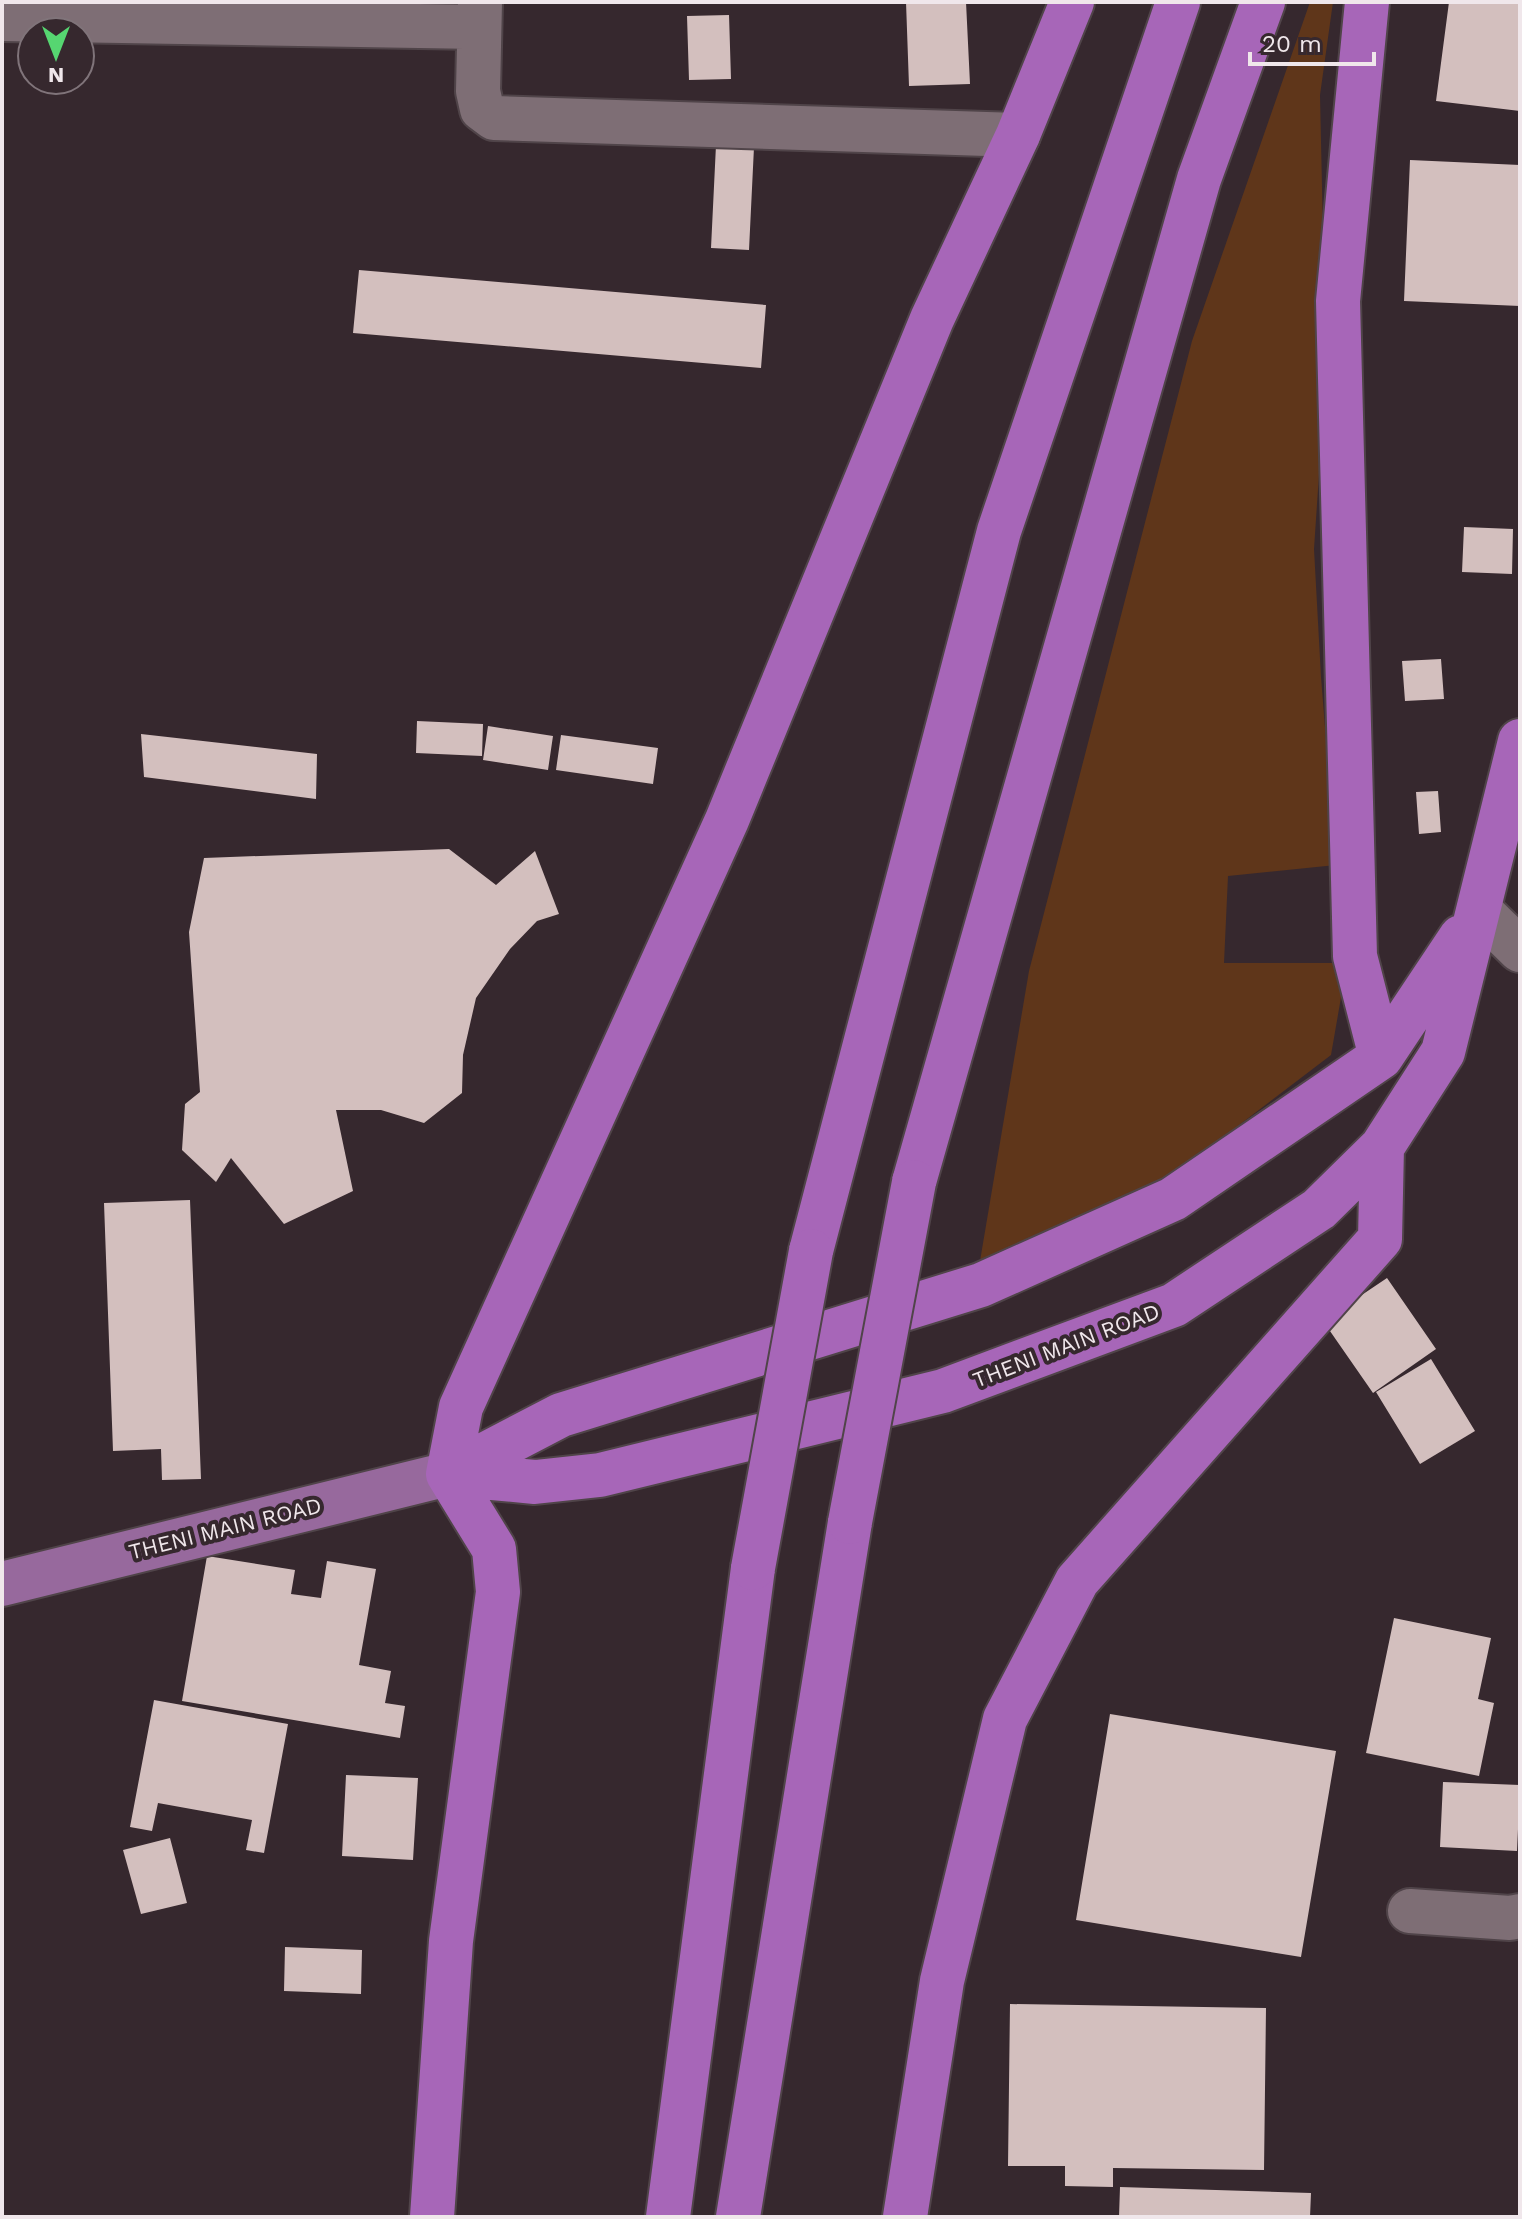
<svg xmlns="http://www.w3.org/2000/svg" width="1522" height="2219" font-family="'Work Sans',sans-serif">
<style>
.green{fill:#5f361a}
.building{fill:#d3bfbe}
.lines{fill:none;stroke-linecap:round;stroke-linejoin:round}
.minor-casing{stroke:#504449;stroke-width:48}
.major-casing{stroke:#504449;stroke-width:48}
.highway-casing{stroke:#504449;stroke-width:48}
.minor{stroke:#7e6e75;stroke-width:44}
.major{stroke:#97699d;stroke-width:44}
.highway{stroke:#a766b8;stroke-width:44}
.highway-bridge-casing{stroke:#504449;stroke-width:48;stroke-linecap:butt}
.highway-bridge{stroke:#a766b8;stroke-width:44}
.labels{text-anchor:middle;stroke-width:8;stroke-linejoin:round;paint-order:stroke}
.street-label{font-size:22px;fill:#f0e7eb;stroke:#36282e}
</style>
<rect width="100%" height="100%" fill="#36282e"/>
<!-- green -->
<path class="green" d="M1310 2H1333L1320 95 1326 370 1314 549 1321 677 1336 865 1228 876 1224 963H1347L1331 1055 1167 1180 980 1261 1029 971 1192 341Z"/>
<!-- building -->
<path class="building" d="M906 2H966L970 84 909 86Z
M1449 2H1520V111L1436 101Z
M729 15 731 79 689 80 687 16Z
M716 145 754 147 749 250 711 248Z
M1410 160 1520 165V306L1404 301Z
M359 270 766 305 761 368 353 333Z
M1464 527 1513 529 1512 574 1462 572Z
M1441 659 1444 699 1405 701 1402 661Z
M417 721 483 724 482 756 416 753Z
M488 726 553 736 548 770 483 760Z
M141 734 317 754 316 799 144 777Z
M561 735 658 748 653 784 556 770Z
M1438 791 1441 832 1419 834 1416 792Z
M449 849 496 885 535 851 559 914 537 921 510 949 476 998 463 1055 462 1093 424 1123 381 1110H336L353 1191 284 1224 231 1158 216 1182 182 1150 185 1104 200 1092 189 932 204 858Z
M190 1200 201 1479 162 1480 161 1449 113 1451 104 1203Z
M1387 1278 1436 1349 1373 1393 1323 1321Z
M1431 1359 1475 1431 1420 1464 1376 1392Z
M207 1556 295 1570 291 1594 321 1598 327 1561 376 1569 359 1665 391 1671 385 1703 405 1706 400 1738 182 1701Z
M1394 1618 1491 1638 1478 1699 1494 1703 1479 1776 1366 1753Z
M154 1700 288 1724 264 1853 246 1850 252 1820 158 1803 152 1831 130 1827Z
M1110 1714 1336 1751 1301 1957 1076 1920Z
M346 1775 418 1778 413 1860 342 1856Z
M1443 1782 1520 1785 1517 1851 1440 1847Z
M170 1838 187 1903 141 1914 123 1850Z
M285 1947 362 1950 361 1994 284 1991Z
M1010 2004 1266 2008 1264 2170 1113 2168V2187L1065 2186V2166H1008Z
M1120 2187 1311 2193 1310 2217H1119Z"/>
<g class="lines">
<defs>
<path id="minor" d="M480 2 478 91 482 109 494 118 1018 135
M2 19 479 27
M1479 910 1520 950
M1410 1911 1510 1918 1520 1916"/>
<path id="major" d="M2 1584 448 1474"/>
<path id="highway" d="M1367 2 1338 301 1355 956 1381 1057
M914 1182 1199 179 1263 2
M811 1251 999 531 1178 2
M448 1474 535 1482 600 1475 943 1391 1174 1305 1319 1209 1382 1147 1443 1052 1520 741
M448 1474 561 1415 981 1285 1173 1199 1381 1057 1461 937
M432 2217 451 1941 498 1592 494 1549 448 1474 461 1407 727 820 932 319 1018 135 1072 2
M668 2217 753 1568
M738 2217 850 1522
M905 2217 942 1981 1005 1719 1077 1581 1380 1239 1382 1147"/>
</defs>
<!-- minor casing -->
<use href="#minor" class="minor-casing"/>
<!-- major casing -->
<use href="#major" class="major-casing"/>
<!-- highway casing -->
<use href="#highway" class="highway-casing"/>
<!-- minor -->
<use href="#minor" class="minor"/>
<!-- major -->
<use href="#major" class="major"/>
<!-- highway -->
<use href="#highway" class="highway"/>
<defs>
<path id="highway-bridge" d="M850 1522 914 1182
M753 1568 811 1251"/>
</defs>
<!-- highway-bridge casing -->
<use href="#highway-bridge" class="highway-bridge-casing"/>
<!-- highway-bridge -->
<use href="#highway-bridge" class="highway-bridge"/>
</g>
<g class="labels">
<!-- street labels -->
<g class="street-label">
<text transform="translate(1066 1345) rotate(-21)" y="8">THENI MAIN ROAD</text>
<text transform="translate(225 1528) rotate(-14)" y="8">THENI MAIN ROAD</text>
</g>
</g>
<!-- border -->
<rect width="1522" height="2219" fill="none" stroke="#f0e7eb" stroke-width="8"/>
<!-- north arrow -->
<g transform="translate(56 56) rotate(180)"><circle r="38" fill="#36282e" stroke="#80747a" stroke-width="2"/>
<path d="M0-6L14 30L0 20L-14 30Z" fill="#56d671"/>
<text y="-12" font-size="22" font-weight="bold" text-anchor="middle" fill="#f0e7eb">N</text>
</g>
<!-- scale -->
<path d="M1250 52v12h124v-12" fill="none" stroke="#f0e7eb" stroke-width="4"/>
<text x="1262" y="52" font-size="24" fill="#f0e7eb" stroke="#36282e" stroke-width="6" paint-order="stroke">20 m</text>
</svg>
